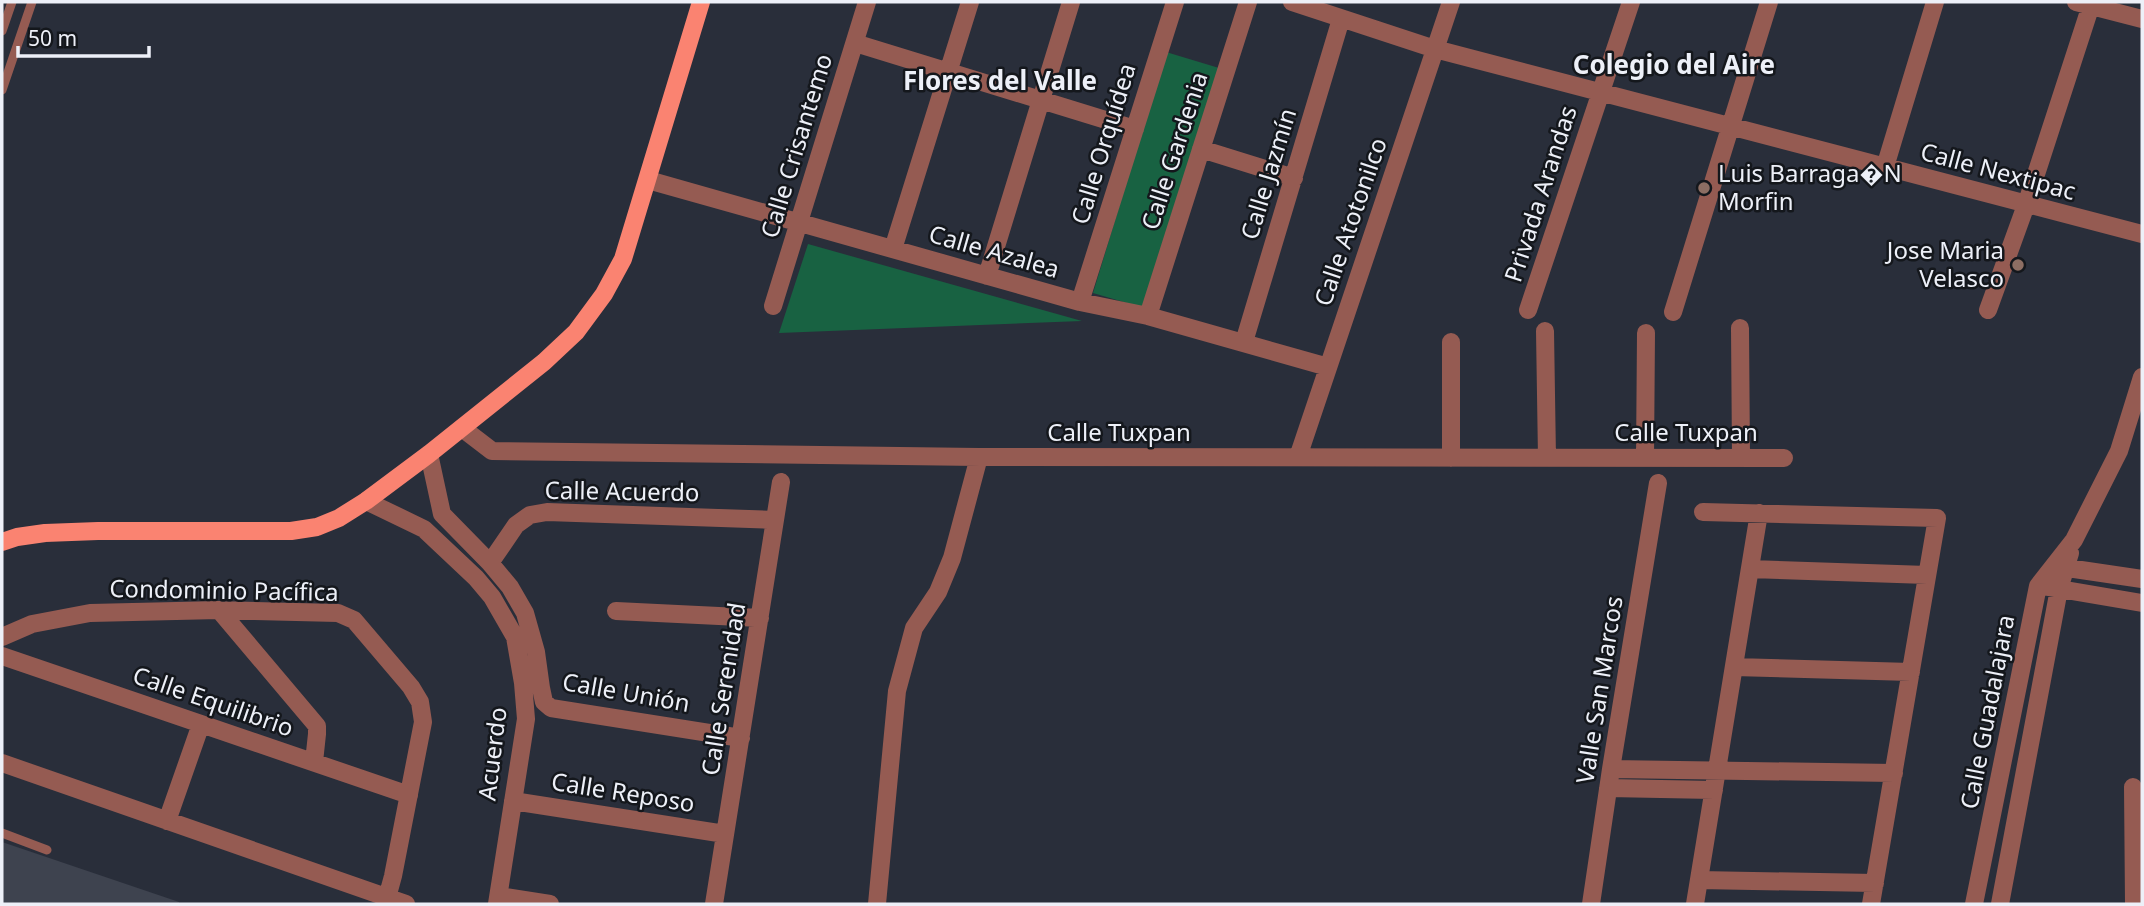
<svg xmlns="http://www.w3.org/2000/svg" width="2144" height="906" font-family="'Noto Sans',sans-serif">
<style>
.green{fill:#186242}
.building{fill:#3e434f}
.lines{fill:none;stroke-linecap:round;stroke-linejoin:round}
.service{stroke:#955b52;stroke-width:9}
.minor{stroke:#955b52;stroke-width:18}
.primary{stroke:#fa8371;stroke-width:18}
.education-dot{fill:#8d6e63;stroke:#14171c;stroke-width:2.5}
.labels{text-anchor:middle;stroke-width:5;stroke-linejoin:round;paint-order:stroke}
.street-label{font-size:24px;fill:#edf0f8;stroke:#14171c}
.poi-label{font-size:24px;fill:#edf0f8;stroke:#14171c;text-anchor:start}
.neighbourhood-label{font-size:26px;font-weight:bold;fill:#edf0f8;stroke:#14171c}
</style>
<rect width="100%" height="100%" fill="#292e3a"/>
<!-- green -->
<path class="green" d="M1166 52 1219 68 1144 308 1093 293Z
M808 244 1082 321 779 333Z"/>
<!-- building -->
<path class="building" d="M2 842 179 902V904H2Z"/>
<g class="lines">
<!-- service -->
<path class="service" d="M2 31 12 2
M2 90 32 2
M2 833 47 850"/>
<!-- minor -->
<path class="minor" d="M1292 2 1435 49 2142 234
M2076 2 2142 19
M855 43 1135 129
M1201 149 1294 178
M1885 167 1935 2
M648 180 1080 302 1148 316 1328 367
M893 249 970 2
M987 276 1071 2
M1080 302 1175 2
M773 306 867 2
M1528 310 1631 2
M1988 310 2026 205 2092 2
M1673 312 1769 2
M1148 316 1248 2
M1740 328 1741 458
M1545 331 1547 458
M1244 342 1341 19
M462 428 492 451 979 457 1784 458
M429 454 442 514 490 563 510 587 525 613 536 652 541 688 544 702
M1298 457 1451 2
M1451 458V342
M1645 458 1646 333
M366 501 424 529 476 578 492 597 515 637 523 683 526 719 497 904
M1703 512 1937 518 1871 904
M490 563 516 525 530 515 547 512 775 520
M2054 566 2142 579
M1750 569 1927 575
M2048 587 2142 603
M219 610 317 726V734L314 762
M616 611 760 618
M2 637 32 624 90 613 219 610 338 613 354 620 411 687 420 702 423 722 393 876 387 898
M2 656 409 795
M1734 667 1911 672
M544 702 551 708 741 738
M2 763 406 904
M1611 769 1894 773
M2133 787 2134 904
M1608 788 1714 790
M513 801 725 834
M167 821 201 724
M1699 880 1875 883
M499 896 550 904
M714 904 781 482
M877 904 897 691 914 628 938 592 952 558 979 457
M1591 904 1611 769 1658 483
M1695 904 1759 513
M1974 904 2038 586 2074 540 2119 451 2142 377
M2000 904 2059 589 2070 553"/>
<!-- primary -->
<path class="primary" d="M2 542 17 537 45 533 98 531H291L317 527 339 518 366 501 429 454 544 362 576 332 604 294 623 259 701 2"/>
</g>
<!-- markers -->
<g class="education-dot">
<circle cx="1704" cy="188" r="7"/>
<circle cx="2018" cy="265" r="7"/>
</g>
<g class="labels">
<!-- street labels -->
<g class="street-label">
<text transform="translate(1104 144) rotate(-73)" y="8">Calle Orquídea</text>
<text transform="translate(797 146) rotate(-73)" y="8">Calle Crisantemo</text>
<text transform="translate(1175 151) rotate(-72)" y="8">Calle Gardenia</text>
<text transform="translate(1998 172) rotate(15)" y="8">Calle Nextipac</text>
<text transform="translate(1269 174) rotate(-73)" y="8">Calle Jazmín</text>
<text transform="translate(1541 194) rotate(-72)" y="8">Privada Arandas</text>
<text transform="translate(1351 222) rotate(-71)" y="8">Calle Atotonilco</text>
<text transform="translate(994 252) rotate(16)" y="8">Calle Azalea</text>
<text x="1119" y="441">Calle Tuxpan</text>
<text x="1686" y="441">Calle Tuxpan</text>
<text transform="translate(622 492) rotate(1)" y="8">Calle Acuerdo</text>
<text transform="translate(224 591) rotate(1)" y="8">Condominio Pacífica</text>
<text transform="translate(724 689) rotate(-81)" y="8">Calle Serenidad</text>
<text transform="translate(1600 690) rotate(-81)" y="8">Valle San Marcos</text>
<text transform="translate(626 693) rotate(10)" y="8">Calle Unión</text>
<text transform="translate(213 702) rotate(19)" y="8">Calle Equilibrio</text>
<text transform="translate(1988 712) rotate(-79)" y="8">Calle Guadalajara</text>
<text transform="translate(493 754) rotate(-83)" y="8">Acuerdo</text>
<text transform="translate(623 793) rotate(9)" y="8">Calle Reposo</text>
</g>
<!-- poi labels -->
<g class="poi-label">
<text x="1718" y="182">Luis Barraga�N<tspan x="1718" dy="28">Morfin</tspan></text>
<text x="2004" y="259" text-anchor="end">Jose Maria<tspan x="2004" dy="28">Velasco</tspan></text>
</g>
<!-- neighbourhood labels -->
<g class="neighbourhood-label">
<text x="1674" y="74">Colegio del Aire</text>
<text x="1000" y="90">Flores del Valle</text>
</g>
</g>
<!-- border -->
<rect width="2144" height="906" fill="none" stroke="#edf0f8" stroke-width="7"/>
<!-- scale -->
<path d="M18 46v10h131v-10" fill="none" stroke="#edf0f8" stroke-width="3.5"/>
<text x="28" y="46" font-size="21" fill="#edf0f8" stroke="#14171c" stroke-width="5" paint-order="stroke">50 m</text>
</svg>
